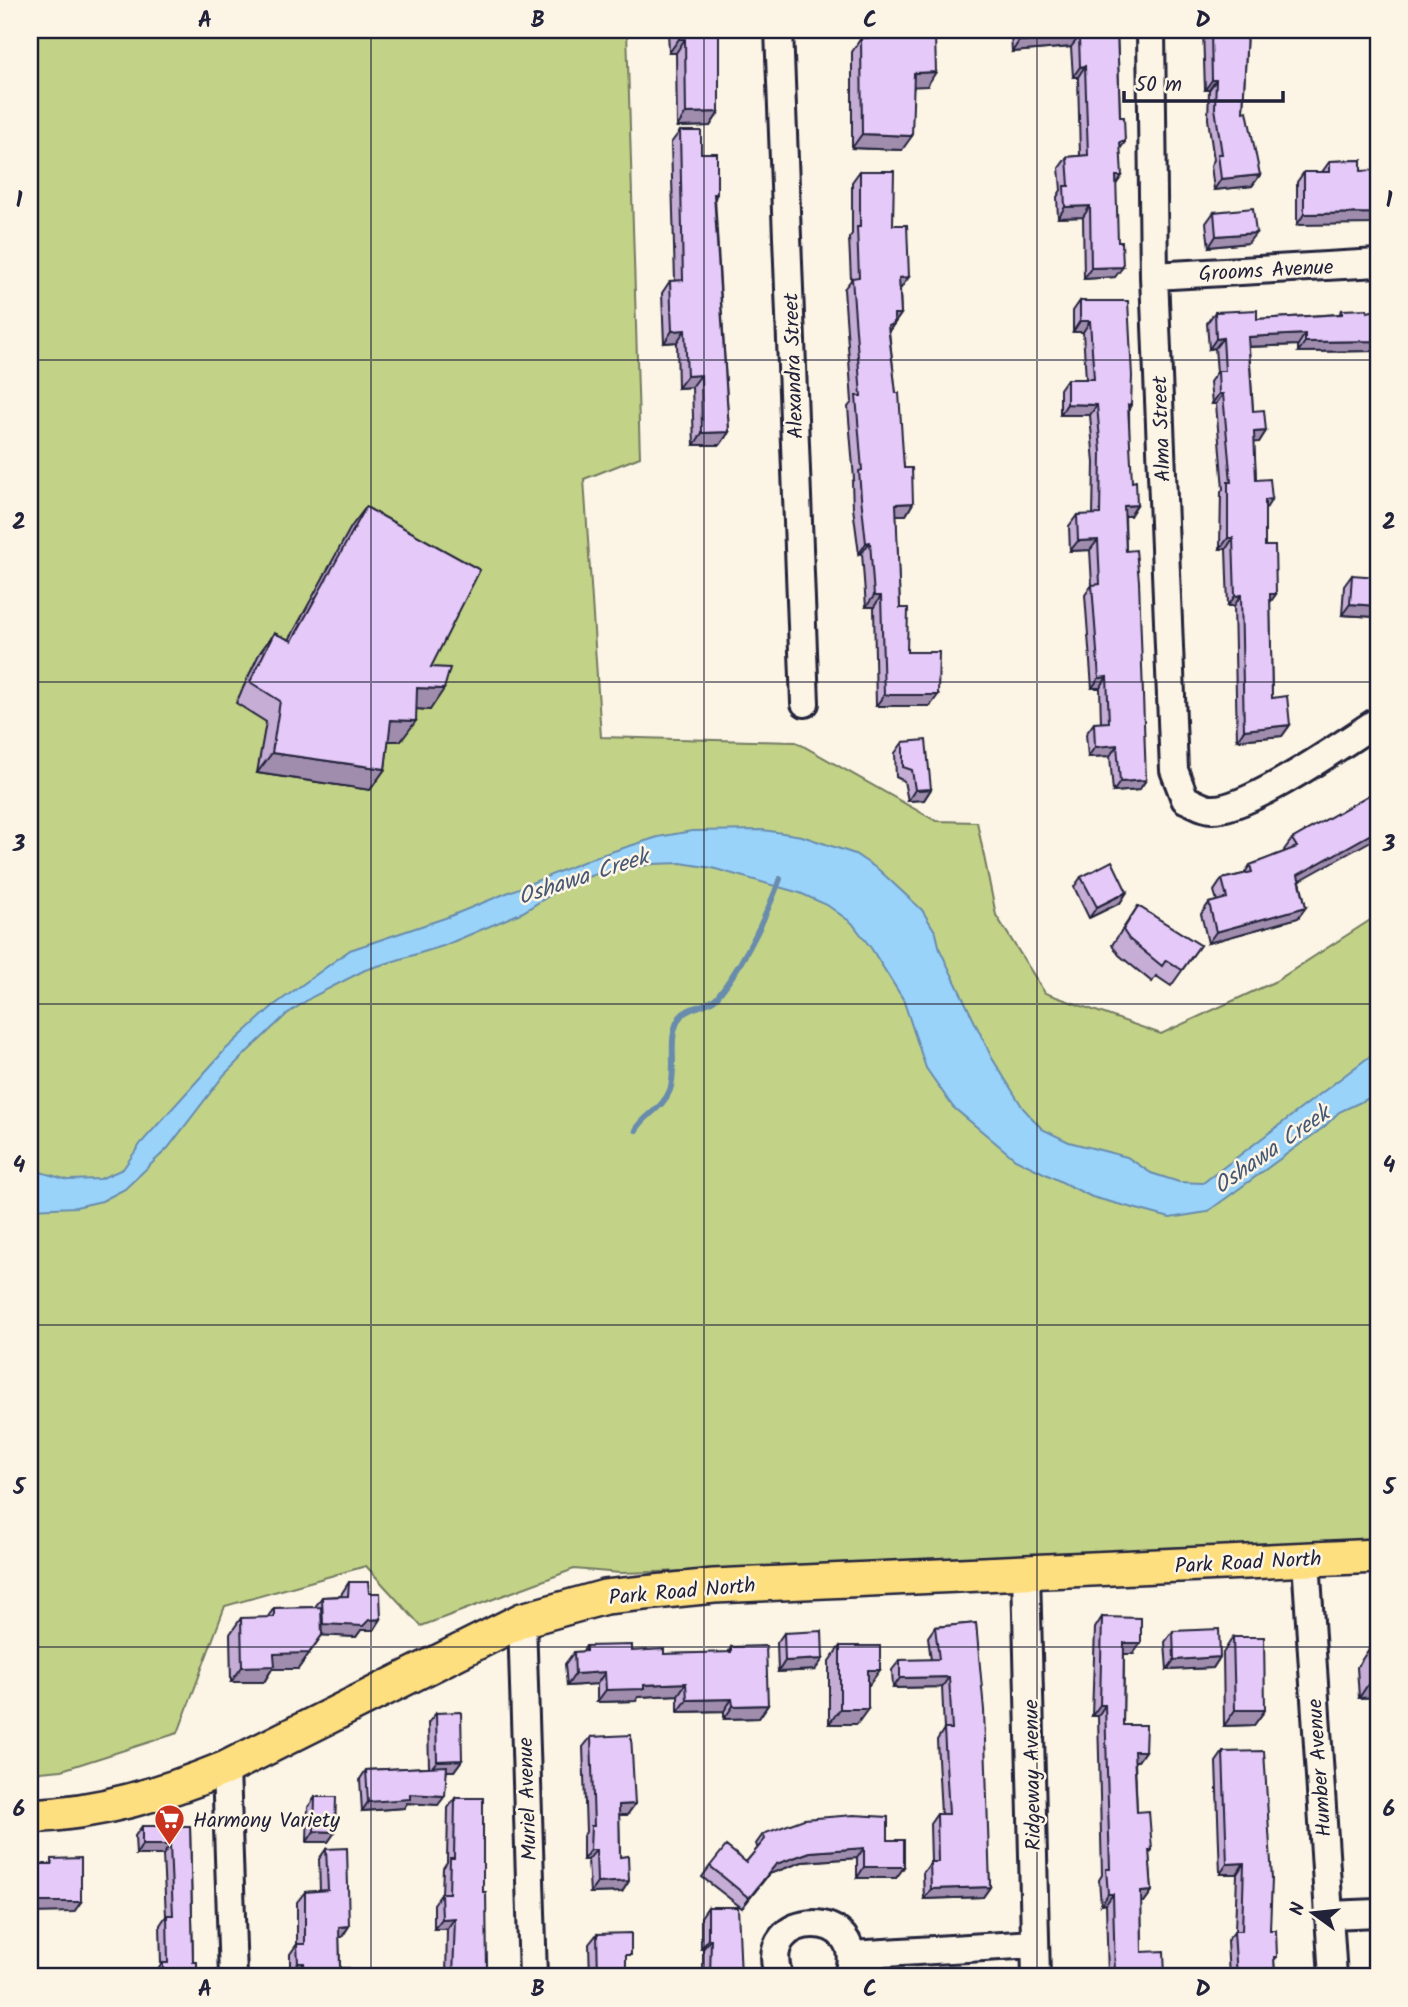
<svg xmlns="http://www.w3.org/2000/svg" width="1408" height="2007" font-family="Kalam,sans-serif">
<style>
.green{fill:#c2d387;stroke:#727a61;stroke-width:2}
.water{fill:#99d3f9;stroke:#698cad;stroke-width:2}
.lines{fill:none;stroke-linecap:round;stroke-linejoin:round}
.stream{stroke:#698cad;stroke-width:6}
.minor-casing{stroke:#22223b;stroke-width:32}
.major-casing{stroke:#22223b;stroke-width:38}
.minor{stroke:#fcf5e5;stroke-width:26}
.major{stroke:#fedf80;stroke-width:33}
.wall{fill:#c5add5;stroke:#22223b;stroke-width:2}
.shaded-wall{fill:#a08dae;stroke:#22223b;stroke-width:2}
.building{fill:#e5c9f8;stroke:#22223b;stroke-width:2}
.grid{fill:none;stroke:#22223b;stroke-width:2;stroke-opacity:0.55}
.labels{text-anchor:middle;stroke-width:5;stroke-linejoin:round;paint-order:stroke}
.street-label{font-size:21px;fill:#22223b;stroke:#fcf5e5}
.poi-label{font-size:21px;fill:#22223b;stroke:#fcf5e5;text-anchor:start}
.water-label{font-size:23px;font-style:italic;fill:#465774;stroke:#fcf5e5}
.neatline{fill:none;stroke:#22223b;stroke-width:2.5}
.grid-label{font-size:23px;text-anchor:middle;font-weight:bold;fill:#22223b}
</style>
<rect width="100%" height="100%" fill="#fcf5e5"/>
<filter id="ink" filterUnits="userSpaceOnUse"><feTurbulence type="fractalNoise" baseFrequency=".0143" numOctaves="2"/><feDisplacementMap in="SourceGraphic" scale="14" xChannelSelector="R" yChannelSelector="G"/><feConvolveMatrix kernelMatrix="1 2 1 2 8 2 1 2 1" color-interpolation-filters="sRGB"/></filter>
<g filter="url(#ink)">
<!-- green -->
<path class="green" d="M30 30H627L640 457 584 479 601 737 796 742 936 821 977 822 996 915 1045 993 1161 1034 1276 981 1378 915V1557L1020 1561 620 1573 574 1569 421 1626 366 1566 225 1606 178 1733 62 1770 30 1773Z"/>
<!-- water -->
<path class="water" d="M763 830 802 836 855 854 879 870 922 910 936 933 940 950 992 1058 1023 1108 1042 1129 1069 1142 1127 1157 1151 1173 1179 1182 1203 1183 1378 1050V1094L1339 1112 1324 1127 1207 1212 1170 1218 1092 1197 1015 1159 953 1107 926 1068 903 999 871 948 852 923 827 905 800 893 712 868 681 863 653 864 596 874 568 884 523 912 443 946 365 970 312 997 287 1014 246 1053 224 1075 168 1148 125 1189 102 1201 76 1207 30 1209V1169L68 1180 100 1179 123 1169 141 1143 225 1050 273 1006 350 950 448 917 595 857 658 837 692 831Z"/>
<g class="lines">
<!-- stream -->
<path class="stream" d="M636 1130C645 1114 663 1109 670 1090 678 1067 666 1038 680 1017 688 1006 708 1007 717 997 744 963 765 919 780 879"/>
<defs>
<path id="minor" d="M779 30 805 703
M1151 30 1154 276 1174 770 1185 799C1193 802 1203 809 1211 809 1248 811 1345 742 1378 721
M1154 276 1378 263
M1306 1560 1333 1977
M1026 1573 1036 1977
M522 1620 533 1977
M226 1768 233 1977
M1330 1915 1378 1913
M851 1955 1035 1944
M779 1977C753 1907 873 1906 847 1977"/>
<path id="major" d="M30 1816C99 1813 162 1794 226 1768L522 1620 605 1597 714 1586 1378 1556"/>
</defs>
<!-- minor casing -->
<use href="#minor" class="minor-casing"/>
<!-- major casing -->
<use href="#major" class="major-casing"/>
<!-- minor -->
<use href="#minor" class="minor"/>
<!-- major -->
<use href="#major" class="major"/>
</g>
<!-- wall -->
<path class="wall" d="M668 30H719V112L710 126 677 127 676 53H669Z
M1013 30H1117L1120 117 1125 142 1120 149 1116 185 1115 277 1084 279 1083 217 1058 218 1057 197 1061 190 1059 168 1067 157 1080 156 1078 77H1073L1071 47 1012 52 1011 33Z
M1203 30H1247L1243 112 1260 175 1252 186 1214 190 1211 165 1214 160 1208 119 1209 90H1205Z
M861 38 927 86H914L902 150 852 148V52Z
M680 131 701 153 717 194 715 198 729 432 720 445H694L692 387 678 388 677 342 664 343 662 293 670 281H675L671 143Z
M1361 160 1297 225V182L1304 172H1322L1330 161Z
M860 171 893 225 901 288H900L901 314 889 331 904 468 913 503 906 515H896L900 608 907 652 930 706H876L874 607H866L862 553 859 554 853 508 852 482 854 479 848 407 852 402 844 289 851 280 849 238 852 234V182Z
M1214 212 1248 243 1209 247 1206 223Z
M1080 301 1131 405 1129 409 1130 516H1125L1126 551 1146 780 1139 790 1113 792 1110 756 1088 757 1086 734 1094 723H1101L1100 688H1092L1085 595 1092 585 1090 550 1070 551 1069 526 1077 515H1093L1094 463 1090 415H1060V389L1067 379H1086L1083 332H1073V311Z
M1342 310 1375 351 1298 352V345L1249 347 1253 411 1266 431 1259 442H1254L1256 480 1265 510V546L1276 594 1270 602 1272 698 1290 725 1282 736 1237 740 1234 606H1228L1226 549H1220L1221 492 1223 489 1216 404H1212L1210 382 1217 372 1215 348 1209 349 1207 323 1215 312 1257 319 1339 314Z
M366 507 431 667 430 710 416 709 401 741H388L385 769 370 790 257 773 266 722 236 703 259 654 274 633 289 640 351 527Z
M1352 575 1376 617 1342 615 1344 586Z
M903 742 931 789 924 800 908 801 904 781 896 777 895 753Z
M1378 790 1300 881 1306 907 1298 918 1208 943 1201 914 1209 903 1217 901 1214 891 1222 879 1244 874 1250 865 1285 852 1284 850 1292 839Z
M1081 877 1127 892 1120 903 1089 918 1074 887Z
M1138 906 1200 945 1171 986 1156 976 1152 982 1119 955 1112 945Z
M349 1582 369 1593 381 1619 374 1630H361L356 1637 322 1635 298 1669H272L264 1682H231L230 1634 241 1618H267L274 1608 315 1607 322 1597 341 1596 342 1593Z
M1102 1617 1133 1654H1124L1123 1725 1145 1751 1138 1761H1135L1137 1812 1152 1850 1149 1854 1152 1891 1144 1902H1141L1142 1952 1165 1977H1108L1106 1904 1101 1905 1099 1880 1102 1875 1098 1716H1092L1095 1628Z
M976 1623 990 1887 983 1897 924 1899 923 1873 931 1862 930 1824 937 1814H941L937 1740 944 1729 942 1687 893 1688 892 1670 900 1660H931L928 1637 935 1627Z
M1173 1631 1220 1657 1213 1668 1167 1670 1165 1642Z
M784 1633 815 1670 778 1672 777 1643Z
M1233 1637 1265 1710 1254 1725 1224 1726 1223 1653Z
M586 1646 664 1654 728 1653 731 1647 768 1705 759 1718 724 1719V1711L678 1712V1695L638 1697 636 1701 597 1702V1684L567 1686 565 1664 574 1652H582Z
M840 1646 869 1685H868L857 1724H829V1661Z
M1378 1648V1697L1359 1698 1357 1667 1369 1649Z
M436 1713 462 1760 454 1771H447L438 1805 407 1803 404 1808 362 1811 360 1779 366 1770 429 1767 428 1723Z
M591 1737 635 1804 627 1815H619L620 1857 629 1881 622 1892 590 1893 588 1860H583V1836L586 1832 583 1747Z
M1378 1748V1843L1374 1755Z
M1223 1752 1277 1957 1274 1960 1275 1977H1229L1227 1941 1235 1931 1237 1874H1220L1216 1762Z
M315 1797 335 1832 328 1842H307L308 1807Z
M455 1798 483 1892 487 1968 493 1977H446L447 1929H434V1904L442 1893 443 1868 447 1862 448 1808Z
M142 1826H190L193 1962 197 1977H156V1973L161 1965 160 1925 166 1916 163 1855H136L135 1836Z
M763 1834 888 1840 904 1867 896 1878H857V1858L802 1862 769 1874 742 1908 702 1877 710 1866 746 1862 758 1849 756 1844Z
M326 1849 349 1926 342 1937H339L340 1968 348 1977H297V1973L290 1974V1954L297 1944V1902L305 1892 320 1891 319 1859Z
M708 1907 741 1977H703V1949H701V1917Z
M597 1934 626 1963V1977H590L589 1944Z"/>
<!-- shaded-wall -->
<path class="shaded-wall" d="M1079 37 1071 47 1012 52 1019 41Z
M679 39H685L676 53H669Z
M1085 66 1078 77H1073L1080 67Z
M936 72 927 86 905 87 914 73Z
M1212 80H1216L1209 90H1205Z
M719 112 710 126 677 127 686 113Z
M862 134 912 136 902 150 852 148Z
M1260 175 1252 186 1214 190 1221 179Z
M1116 176H1122L1115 186Z
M1090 206 1083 217 1058 218 1065 207Z
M1378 213V224L1297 225 1304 214Z
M1256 233 1248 243 1209 247 1216 236Z
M1123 267 1115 277 1084 279 1091 268Z
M909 277 901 288 891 289 899 278Z
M894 314H901L886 335 880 337Z
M1080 321H1090L1083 332H1073Z
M685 330 677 342 664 343 672 331Z
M1305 334 1298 345 1241 347 1248 337Z
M1223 338 1215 348 1209 349 1216 339Z
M1378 341V351H1375L1298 352 1305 342Z
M701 375 692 387 678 388 687 376Z
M1219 394H1223L1216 404H1212Z
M1067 404 1097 405 1090 415H1060Z
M1266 431 1259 442 1247 443 1254 432Z
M729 432 720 445H694L702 433Z
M1272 499 1265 510V500Z
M913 503 906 515H888L896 504Z
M1137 505 1130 516H1117L1124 506Z
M1228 538H1233L1226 549H1220Z
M1098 540 1090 550 1070 551 1078 541Z
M870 542 862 553 859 554 866 543Z
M1270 594H1276L1269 604Z
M1241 595 1234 606H1228L1235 596Z
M874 596H881L874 607H866Z
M1350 604 1378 606V614L1376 617 1342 615Z
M1107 677 1100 688H1092L1099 678Z
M417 688 444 689 430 710 402 708Z
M884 695H938L930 706H876Z
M391 720 416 721 401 741H376Z
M1290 725 1282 736 1237 740 1244 730Z
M1117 745 1110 756 1088 757 1095 747Z
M272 753 385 769 370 790 257 773Z
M1146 780 1139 790 1113 792 1120 782Z
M931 789 924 800 908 801 915 790Z
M1378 830V837L1290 886 1298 875Z
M1127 892 1120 903 1089 918 1097 907Z
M1306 907 1298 918 1208 943 1216 932Z
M381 1619 374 1630H361L356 1637 316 1635 323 1624Z
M322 1635 298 1669H272L264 1682H231L242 1667Z
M1124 1643H1141L1133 1654H1117Z
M1220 1657 1213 1668 1167 1670 1174 1660Z
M823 1659 815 1670 778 1672 785 1661Z
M868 1670H880L869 1685H857Z
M605 1672 597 1684 567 1686 575 1674Z
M949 1677 942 1687 893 1688 900 1678Z
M1371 1680H1378V1697L1359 1698Z
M686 1683 678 1695 638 1697 636 1701 597 1702 606 1690 644 1685Z
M732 1699 724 1711 678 1712 687 1700Z
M768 1705 759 1718 724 1719 733 1706Z
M1100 1705H1105L1098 1716H1092Z
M840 1709H868L857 1724H829Z
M1235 1710H1265L1254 1725 1224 1726Z
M1134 1751H1145L1138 1761H1127Z
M462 1760 454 1771H429L437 1761Z
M410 1794 445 1796 438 1805 407 1803 404 1808 362 1811 368 1802Z
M635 1804 627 1815H612L619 1805Z
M314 1831 335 1832 328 1842H307Z
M142 1845H170L163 1855H136Z
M864 1848 857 1858 802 1862 769 1874 742 1908 776 1864 810 1852Z
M590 1850H596L588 1860H583Z
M1244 1863 1237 1874H1220L1227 1864Z
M864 1867H904L896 1878H857Z
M629 1881 622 1892 590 1893 597 1883Z
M990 1887 983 1897 924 1899 931 1889Z
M1152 1891 1144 1902H1134L1141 1892Z
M1108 1894H1113L1106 1904 1101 1905Z
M36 1902H81L74 1912 32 1913 30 1917V1908Z
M455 1918 447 1929H434L442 1919Z
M349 1926 342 1937H331L339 1927Z
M708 1939H711L703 1949H701Z
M298 1963H304L297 1973 290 1974Z"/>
<!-- building -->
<path class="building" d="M678 30H719V112L686 113 685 39H679Z
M1019 30H1117L1120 117H1124L1125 142H1120L1122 176H1116L1118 242H1122L1123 267 1091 268 1090 206 1065 207 1064 186H1069L1067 157 1088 155 1085 66 1080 67 1079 37 1019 41Z
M1211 30H1247L1243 112 1247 111 1260 175 1221 179 1218 154H1222L1215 108 1216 80H1212Z
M935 35 936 72 914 73 912 136 862 134 861 38Z
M680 131H701V153H717V194H714L729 432 702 433 701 375 687 376 685 330 672 331 670 281 683 280Z
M1361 160V171L1378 170V213L1304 214V172H1330V161Z
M860 171H894L893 225H907L909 277 899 278 901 314H894V324L888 326 896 393H899L904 468H912L913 503 896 504 900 608H908L907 652H939L938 695H884L881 596H874L870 542 866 543 861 497 859 471 862 470 856 396H861L852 278 859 277 857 227H860Z
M1253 208 1256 233 1216 236 1214 212Z
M1080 301H1128L1132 376 1131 405H1128L1132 482 1136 481 1137 505 1124 506 1126 551 1136 550 1139 581 1146 780 1120 782 1117 745 1095 747 1094 723 1109 722 1107 677 1099 678 1092 585 1100 584 1098 540 1078 541 1077 515 1100 514 1101 452 1097 405 1067 404V379H1094L1090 321H1080Z
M1367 309V312L1378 310V341L1305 342V334L1248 337 1253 411 1264 410 1266 431 1254 432 1256 480 1270 479 1272 499 1265 500V546H1275L1276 594H1270L1272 698 1287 696 1290 725 1244 730 1241 595 1235 596 1233 538H1228V482H1231L1223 394H1219L1218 371H1225L1223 338 1216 339 1215 312 1257 310V319L1342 314V310Z
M366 507 480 570 431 667 450 668 444 689 417 688 416 721 391 720 385 769 272 753 280 701 250 682 274 633 292 641Z
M1352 575 1378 577V606L1350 604Z
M926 740 931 789 915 790 912 770 903 767V742Z
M1378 790V830L1298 875 1306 907 1216 932 1209 903 1227 898 1222 879 1252 872 1250 865 1297 847 1292 839Z
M1112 861 1127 892 1097 907 1081 877Z
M1138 906 1200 945 1182 970 1166 960 1162 966 1129 939 1123 930Z
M349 1582H368L369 1593H380L381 1619 369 1620 363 1626 323 1624 322 1597 348 1596Z
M321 1607 322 1635 309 1653 274 1654 275 1666 242 1667 241 1618 274 1617V1608Z
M1102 1617 1141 1618V1643H1124L1123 1725H1146L1145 1751H1134L1137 1812 1149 1811 1152 1850H1149L1152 1891 1141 1892 1142 1952 1164 1951 1165 1977H1115L1113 1894H1108L1106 1869H1110L1105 1705H1100Z
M976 1623 984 1710 990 1887 931 1889 930 1862H938L937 1814H949L944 1729H952L949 1677 900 1678V1660L939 1659 935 1627Z
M1219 1629 1220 1657 1174 1660 1173 1631Z
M822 1631 823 1659 785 1661 784 1633Z
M1233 1637H1264L1265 1710H1235Z
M632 1645V1651L664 1649V1654L731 1652V1647L766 1646 768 1705 733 1706 732 1699 687 1700 686 1683 644 1685V1689L606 1690 605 1672 575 1674 574 1652 586 1651V1646Z
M840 1646H880V1670H868V1709H840Z
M1378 1648V1680H1371L1369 1649Z
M461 1712 462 1760 437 1761 436 1713Z
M631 1735 635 1804 619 1805 620 1857 628 1856 629 1881 597 1883 596 1850H590L591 1826H594L591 1737Z
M1264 1751 1272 1879 1270 1930H1276L1277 1957H1274L1275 1977H1237L1234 1931H1242L1244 1863 1227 1864 1223 1752Z
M447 1766 445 1796 410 1794V1799L368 1802 366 1770Z
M315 1797H336L335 1832 314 1831Z
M455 1798H483V1892H486L487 1968H493V1977H453L455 1918 442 1919 441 1893H449L450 1858H454Z
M854 1815 888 1817V1840H904V1867H864V1848L810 1852 776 1864 749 1898 710 1866 726 1846 746 1862 765 1839 763 1834 804 1819Z
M142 1826H190L193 1962H197V1977H163V1963H168L167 1915H173L170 1845H142Z
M347 1848 349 1926 339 1927 340 1968H348V1977H305L304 1963H298L297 1944H305V1892L328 1890 326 1849Z
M81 1858V1902H36V1908H30V1864H52V1859Z
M708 1907H738L741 1977H710L711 1939H708Z
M631 1933V1955H626V1977H595V1975H598L597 1934Z
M989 1973 990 1977H949V1974Z"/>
</g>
<!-- grid -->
<path class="grid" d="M371 30V1977M704 30V1977M1037 30V1977M30 360H1378M30 682H1378M30 1004H1378M30 1325H1378M30 1647H1378"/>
<!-- icons -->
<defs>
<symbol id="supermarket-pin" viewBox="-11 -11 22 30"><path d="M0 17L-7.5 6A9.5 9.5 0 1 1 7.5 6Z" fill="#c8321e" stroke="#fcf5e5"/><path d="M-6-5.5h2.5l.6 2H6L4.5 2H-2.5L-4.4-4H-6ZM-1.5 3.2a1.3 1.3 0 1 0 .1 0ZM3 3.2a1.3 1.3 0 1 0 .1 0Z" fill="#fff"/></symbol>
</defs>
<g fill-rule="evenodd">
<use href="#supermarket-pin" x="152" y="1802" width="35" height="47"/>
</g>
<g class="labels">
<!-- street labels -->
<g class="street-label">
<text transform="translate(1266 270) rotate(-3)" y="7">Grooms Avenue</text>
<text transform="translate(793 366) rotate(-92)" y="7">Alexandra Street</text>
<text transform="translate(1161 429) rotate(-92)" y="7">Alma Street</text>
<text transform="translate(1248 1562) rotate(-3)" y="7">Park Road North</text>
<text transform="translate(682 1591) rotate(-5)" y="7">Park Road North</text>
<text transform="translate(1319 1768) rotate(-94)" y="7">Humber Avenue</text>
<text transform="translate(1032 1775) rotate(-91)" y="7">Ridgeway Avenue</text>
<text transform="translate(527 1799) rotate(-92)" y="7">Muriel Avenue</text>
</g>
<!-- poi labels -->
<g class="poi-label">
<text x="193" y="1827">Harmony Variety</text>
</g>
<!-- water labels -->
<g class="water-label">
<text transform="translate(583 876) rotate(-18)" y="8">Oshawa Creek</text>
<text transform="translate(1271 1149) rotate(-35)" y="8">Oshawa Creek</text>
</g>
</g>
<!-- margin -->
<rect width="1408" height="2007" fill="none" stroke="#fcf5e5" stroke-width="77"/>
<!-- north arrow -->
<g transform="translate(1313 1913) rotate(285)" stroke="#fcf5e5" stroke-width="5" paint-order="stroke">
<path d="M0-5L12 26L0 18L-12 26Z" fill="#22223b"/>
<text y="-10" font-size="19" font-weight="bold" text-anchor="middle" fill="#22223b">N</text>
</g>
<!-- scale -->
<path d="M1124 91v10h159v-10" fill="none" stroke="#22223b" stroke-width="3.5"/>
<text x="1135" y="91" font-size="21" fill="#22223b" stroke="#fcf5e5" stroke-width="5" paint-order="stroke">50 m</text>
<rect x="38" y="38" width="1332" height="1930" class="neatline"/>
<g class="grid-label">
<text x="205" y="27">A</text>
<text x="538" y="27">B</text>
<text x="870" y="27">C</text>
<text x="1203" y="27">D</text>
<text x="19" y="207">1</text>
<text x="1389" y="207">1</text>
<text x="19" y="529">2</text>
<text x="1389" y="529">2</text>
<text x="19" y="851">3</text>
<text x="1389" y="851">3</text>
<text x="19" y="1172">4</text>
<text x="1389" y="1172">4</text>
<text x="19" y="1494">5</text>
<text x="1389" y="1494">5</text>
<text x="19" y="1816">6</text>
<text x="1389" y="1816">6</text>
<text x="205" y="1996">A</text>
<text x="538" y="1996">B</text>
<text x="870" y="1996">C</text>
<text x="1203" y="1996">D</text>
</g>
</svg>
